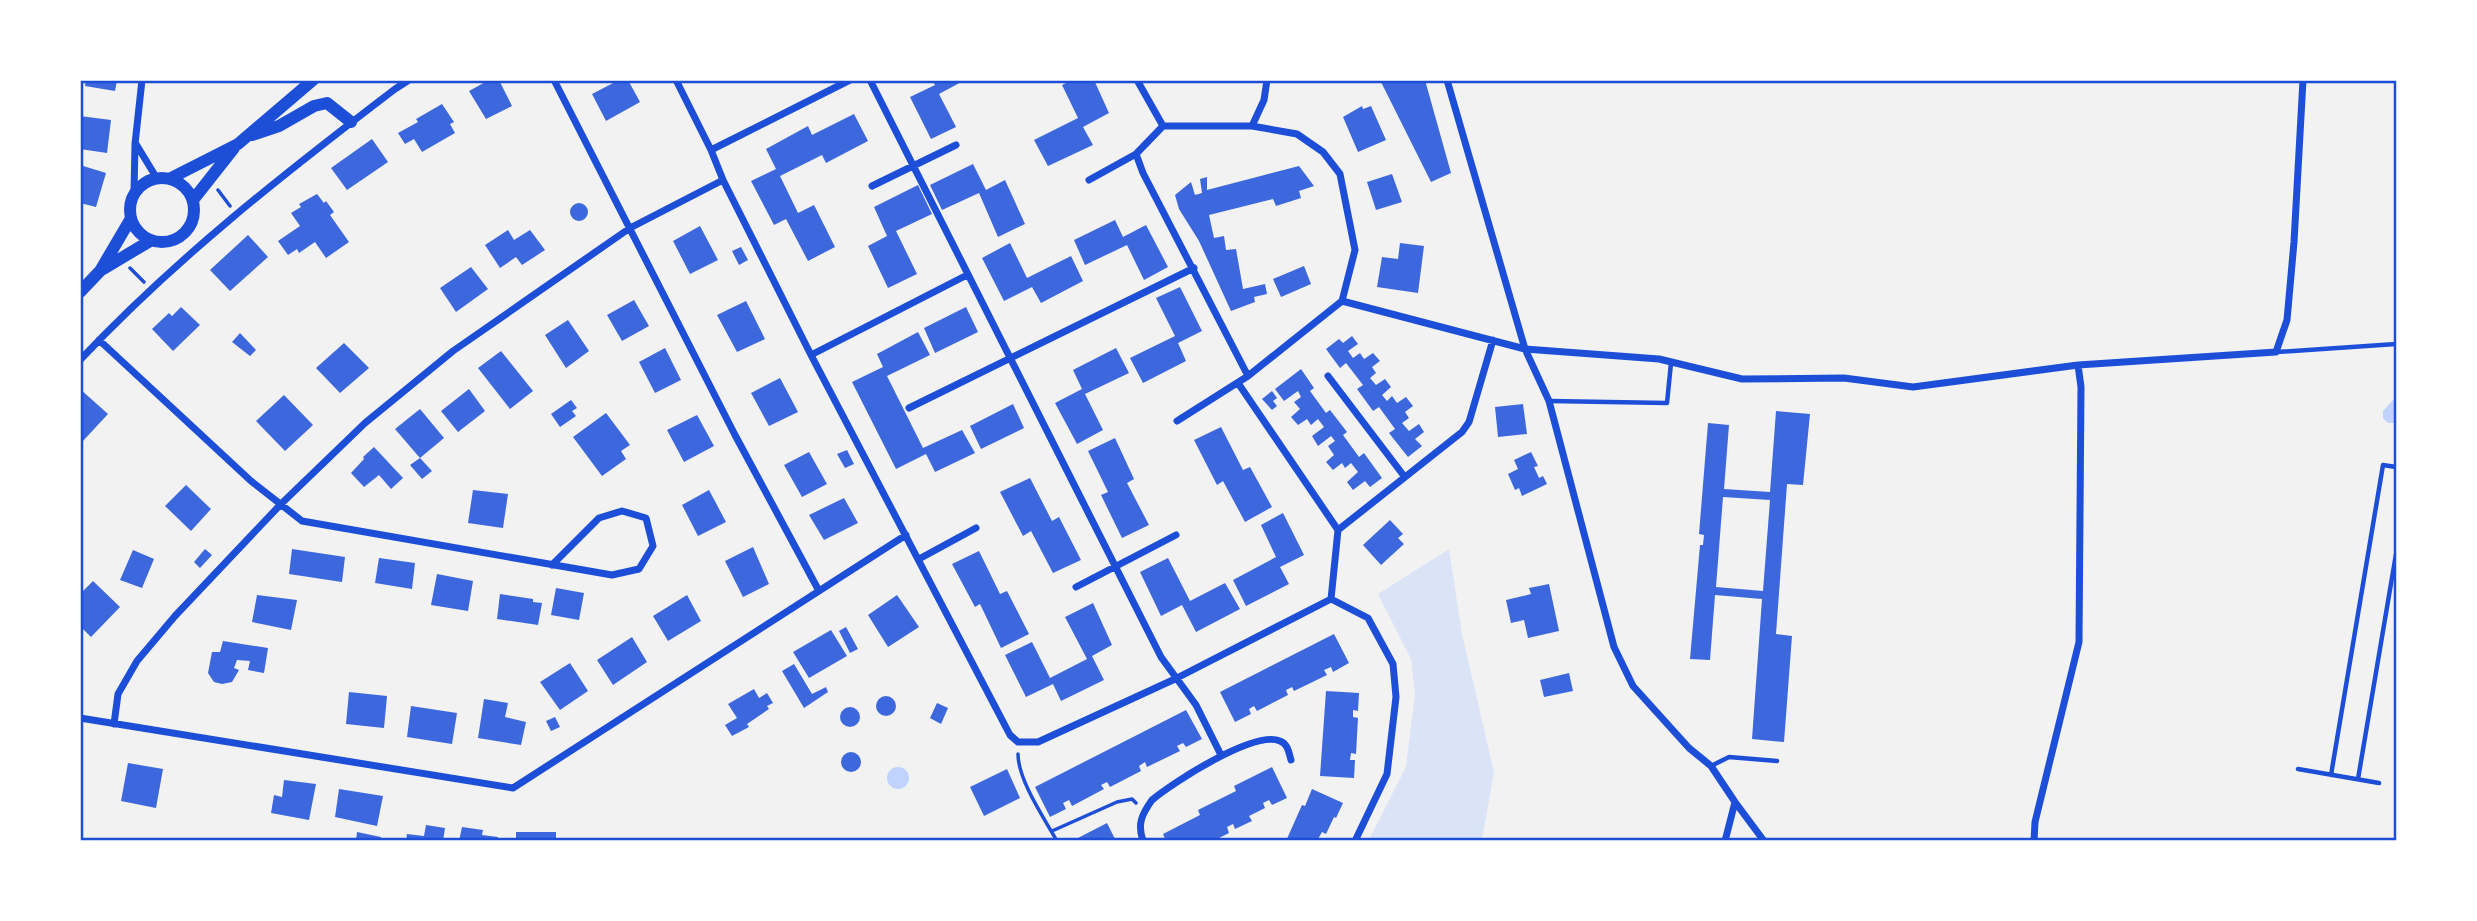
<svg xmlns="http://www.w3.org/2000/svg" width="2477" height="921" font-family="'Nunito Sans',sans-serif">
<style>
.green{fill:#dbe4f7}
.water{fill:#bfd3fe}
.building{fill:#3d67dc;fill-rule:evenodd}
.lines{fill:none;stroke-linecap:round;stroke-linejoin:round}
.path{stroke:#1d4ed8;stroke-width:3.5}
.service{stroke:#1d4ed8;stroke-width:4.5}
.minor{stroke:#1d4ed8;stroke-width:7}
.primary{stroke:#1d4ed8;stroke-width:12}
.neatline{fill:none;stroke:#1d4ed8;stroke-width:2.5}
</style>
<rect width="100%" height="100%" fill="#f2f2f2"/>
<!-- green -->
<path class="green" d="M1449 549 1462 634 1494 772 1482 840H1369L1406 767 1415 694 1411 659 1378 594Z"/>
<!-- water -->
<path class="water" d="M2395 398 2396 423H2388L2383 418V411Z
M887 778a11 11 0 1 1 22 0a11 11 0 1 1-22 0Z"/>
<!-- building -->
<path class="building" d="M86 80H117L115 91 85 86Z
M489 80H499L512 106 486 119 469 91Z
M619 80H628L640 102 606 121 592 94Z
M932 80H965L939 94 956 127 931 139 910 97 935 85Z
M1072 80H1094L1109 113 1083 127 1093 145 1048 166 1034 140 1078 118 1062 85Z
M1380 80H1425L1451 173 1431 182Z
M442 104 454 122 450 124 455 133 422 152 414 139 405 144 398 133 418 122 416 119Z
M1362 106 1363 109 1371 106 1386 140 1358 152 1343 117Z
M854 114 868 141 826 163 822 155 780 176 798 213 814 205 835 247 808 261 786 219 774 225 751 181 776 169 766 149 808 126 812 135Z
M80 116 111 120 107 153 80 149Z
M372 139 388 162 347 190 331 168Z
M973 164 986 190 1005 180 1025 224 998 237 979 193 942 210 930 185Z
M80 165 106 173 96 207 80 203Z
M1299 166 1314 186 1299 191 1301 198 1276 206 1273 199 1209 215 1214 238 1224 236 1226 250 1236 249 1243 289 1265 284 1267 294 1254 297 1255 302 1231 311 1199 241 1179 209 1175 195 1191 182 1195 195 1202 193 1200 179 1207 177V190Z
M1392 174 1402 202 1376 210 1367 182Z
M918 185 932 214 896 231 917 274 888 288 868 246 887 236 874 207Z
M317 194 324 203 326 201 334 212 330 215 349 242 326 258 315 242 299 253 297 249 288 255 278 241 300 226 291 213 301 207 299 204Z
M570 212a9 9 0 1 1 18 0a9 9 0 1 1-18 0Z
M1115 220 1123 237 1146 225 1168 267 1144 280 1127 245 1085 265 1074 240Z
M700 226 718 260 690 274 673 241Z
M508 230 514 240 530 230 545 250 522 265 516 257 500 268 485 245Z
M248 235 268 257 230 291 210 270Z
M1010 243 1027 278 1071 256 1083 281 1041 303 1032 287 1004 301 982 258Z
M1400 243 1424 246 1418 293 1377 287 1382 257 1398 259Z
M741 247 748 260 739 265 732 251Z
M1304 266 1311 284 1281 297 1273 279Z
M471 267 488 289 456 312 440 288Z
M1180 287 1202 331 1178 343 1186 361 1143 383 1130 358 1175 336 1156 298Z
M634 300 649 326 622 341 607 315Z
M746 301 765 339 737 352 717 315Z
M181 307 200 325 173 351 152 329 169 313 172 316Z
M966 307 978 332 935 353 924 328Z
M568 320 589 351 566 368 545 335Z
M918 332 930 355 887 376 923 448 962 430 975 453 935 472 926 454 896 469 852 382 883 367 877 354Z
M240 333 256 350 250 356 232 342Z
M1352 336 1358 344 1348 351 1353 358 1360 353 1364 359 1373 353 1380 361 1372 367 1376 373 1370 378 1376 385 1385 379 1391 387 1382 395 1387 401 1392 396 1397 403 1406 397 1413 406 1405 412 1409 418 1402 423 1409 431 1419 424 1424 432 1415 439 1422 446 1408 457 1389 433 1395 429 1379 407 1373 411 1357 389 1363 385 1346 363 1340 368 1326 349 1339 339 1343 343Z
M344 343 369 368 340 393 316 368Z
M665 348 681 380 655 393 639 362Z
M1116 348 1129 373 1085 394 1103 430 1077 444 1055 403 1082 389 1073 370Z
M501 351 533 391 510 409 478 368Z
M1301 369 1314 388 1310 391 1326 413 1330 410 1347 432 1343 435 1359 457 1364 453 1382 478 1370 487 1365 481 1353 490 1347 482 1358 472 1351 463 1345 468 1342 463 1333 470 1326 462 1334 455 1328 446 1335 441 1331 436 1318 446 1312 436 1324 427 1318 419 1311 425 1307 419 1298 425 1291 417 1300 409 1294 402 1301 397 1298 391 1284 401 1275 389Z
M780 378 798 412 769 426 751 393Z
M80 389 108 414 82 442 80 440Z
M469 389 485 411 458 432 441 411Z
M1272 391 1277 398 1273 401 1277 406 1272 410 1262 399Z
M284 395 313 425 285 451 256 421Z
M571 400 577 408 572 411 576 416 560 427 551 414Z
M1013 404 1024 428 981 449 970 426Z
M1523 404 1527 434 1498 437 1495 407Z
M420 409 444 438 420 458 395 429Z
M1776 411 1810 414 1803 485 1787 484 1776 634 1792 636 1784 742 1752 739 1762 599 1715 595 1710 660 1690 659 1700 545H1703L1704 535 1699 534 1708 423 1729 425 1724 489 1770 492ZM1723 497 1770 500 1763 591 1716 587Z
M606 413 630 445 621 451 626 459 602 476 573 437Z
M697 415 714 446 684 462 667 430Z
M1221 427 1243 470 1250 467 1272 507 1245 522 1223 481 1217 485 1194 440Z
M1115 438 1134 479 1127 483 1149 525 1122 538 1101 495 1108 492 1088 451Z
M374 447 403 478 391 489 379 475 364 487 351 473 364 459 363 457Z
M847 450 854 464 845 468 837 454Z
M809 452 827 484 802 497 784 465Z
M1531 452 1538 466 1534 467 1539 478 1543 476 1547 484 1522 496 1519 488 1515 490 1508 474 1518 469 1514 460Z
M420 458 432 471 422 479 410 465Z
M1030 478 1052 521 1059 517 1081 560 1053 573 1031 531 1023 536 1000 492Z
M186 485 211 509 191 531 165 506Z
M473 490 508 494 503 528 468 523Z
M709 490 726 522 698 536 682 505Z
M844 498 858 523 824 540 809 515Z
M1283 513 1304 555 1280 567 1289 584 1246 606 1233 580 1276 557 1261 525Z
M1390 520 1403 534 1398 538 1404 544 1381 565 1363 545Z
M753 547 769 584 743 597 725 561Z
M205 549 212 555 200 568 194 562Z
M292 549 345 557 342 582 289 574Z
M133 550 154 559 142 588 120 580Z
M979 551 1000 594 1007 591 1029 634 1001 648 980 604 975 607 952 564Z
M379 558 415 563 412 589 375 583Z
M1168 558 1190 601 1225 583 1240 609 1196 632 1182 605 1161 616 1140 572Z
M437 574 473 581 468 611 431 605Z
M93 581 120 607 91 637 80 626V594Z
M1549 584 1559 631 1528 638 1524 620 1511 623 1506 600 1531 594 1529 588Z
M556 588 584 593 579 620 551 615Z
M500 594 533 599V602L542 603 538 625 497 619Z
M257 595 297 600 291 630 252 622Z
M687 595 701 621 668 641 653 616Z
M897 595 919 627 888 647 868 615Z
M1093 603 1112 645 1092 656 1104 680 1061 701 1053 684 1026 697 1005 655 1032 642 1050 678 1087 659 1065 617Z
M846 627 858 649 850 653 839 631Z
M831 630 847 656 809 678 793 652Z
M1334 634 1349 663 1333 672 1331 667 1324 670 1327 675 1294 691 1292 687 1286 690 1288 695 1257 711 1254 706 1249 709 1251 714 1235 722 1220 692Z
M632 637 647 662 613 685 597 660Z
M223 641 268 648 264 673 248 670 250 661 237 660 234 668 239 670 232 682 222 684 214 682 208 673 212 652H220Z
M570 663 588 691 560 710 540 682Z
M794 664 812 694 826 687 828 692 804 708 782 671Z
M1569 673 1573 691 1544 697 1540 680Z
M754 689 759 698 767 693 773 703 767 706 769 709 747 724 749 727 732 736 725 725 737 718 728 704Z
M1326 691 1359 693 1358 711 1353 710V717L1358 718 1356 754 1351 753 1350 760H1355L1354 778 1320 776Z
M349 692 387 696 384 728 346 724Z
M876 706a10 10 0 1 1 20 0a10 10 0 1 1-20 0Z
M484 699 508 703 505 717 526 722 521 745 478 738Z
M937 703 948 708 941 724 930 718Z
M411 706 457 713 452 744 407 737Z
M840 717a10 10 0 1 1 20 0a10 10 0 1 1-20 0Z
M1186 710 1202 739 1186 747 1183 743 1177 746 1180 751 1147 767 1145 762 1139 766 1141 771 1110 787 1107 782 1101 785 1104 789 1072 806 1069 800 1063 803 1066 809 1050 817 1035 787Z
M555 717 560 727 551 731 546 721Z
M841 762a10 10 0 1 1 20 0a10 10 0 1 1-20 0Z
M128 763 163 769 156 808 121 801Z
M1272 767 1287 798 1272 805 1269 800 1263 803 1265 808 1249 816 1252 821 1235 829 1233 824 1227 827 1229 833 1213 841H1166L1163 834 1200 815 1198 810 1236 791 1234 786Z
M1007 769 1020 798 984 816 970 787Z
M284 780 316 784 309 820 271 813 274 795 282 797Z
M339 789 383 796 377 826 335 817Z
M1312 789 1343 803 1336 818 1334 817 1326 834 1322 832 1318 839 1322 841H1286L1302 805 1305 806Z
M1107 823 1116 841H1079L1078 838Z
M426 825 445 828 443 841H406L407 834 424 836Z
M462 827 483 830 482 835 498 837 497 841H459Z
M357 832 381 837 380 841H356Z
M516 832H556V841H516Z"/>
<g class="lines">
<!-- path -->
<path class="path" d="M218 190 230 206
M130 268 144 282
M1018 754C1018 780 1044 818 1057 841
M1052 831 1117 802 1132 799 1136 803"/>
<!-- service -->
<path class="service" d="M2277 352 2396 344
M1550 401 1667 403 1671 363
M1711 766 1729 757 1777 761
M2298 769 2379 783
M2331 775 2383 465 2396 467
M2358 779 2396 554"/>
<!-- minor -->
<path class="minor" d="M554 80 735 435 819 591
M676 80 711 150 723 180 811 355 1010 735 1018 742H1038L1175 679 1331 599 1338 530 1238 383
M870 80 1161 657 1196 705 1221 755
M1137 80 1163 126
M1447 80 1525 349 1549 401 1614 647 1633 686 1689 748 1711 766 1735 802 1725 841
M1163 126H1252L1297 134 1323 152 1340 174 1355 250 1342 301 1248 376 1177 421
M1252 126 1264 100 1267 80
M136 144 156 177
M711 150 850 80
M1136 154 1143 173 1248 376
M1089 180 1136 154 1163 126
M872 186 956 145
M134 192 135 144 142 80
M1342 301 1525 349 1659 359 1742 379 1844 378 1913 387 2078 365 2276 352 2287 320 2294 242 2303 80
M99 340 251 481 302 521 612 575 639 569 653 546 646 518 622 511 599 518 552 565
M811 355 967 275
M80 360C176 258 285 173 395 89L409 80
M1328 376 1404 476
M909 408 1194 268
M1338 530 1462 432 1469 422 1493 340
M919 559 976 528
M1076 587 1176 535
M1331 599 1368 618 1393 664 1396 697 1387 774 1355 841
M80 718 513 788 906 535
M114 724 118 694 137 661 175 616 281 504 365 423 453 351 630 228 723 180
M1735 802 1764 841
M1143 841C1137 824 1142 814 1152 800 1172 783 1254 730 1280 741 1288 744 1289 753 1291 760
M2034 841 2035 822 2079 642 2081 387 2078 365"/>
<!-- primary -->
<path class="primary" d="M252 135 279 126 314 106 327 103 351 122
M130 210a32 32 0 1 1 64 0a32 32 0 1 1-64 0Z
M171 178 238 144 313 80
M193 200 234 148
M103 269 150 241
M80 292 100 271 130 220"/>
</g>
<!-- border -->
<rect width="2477" height="921" fill="none" stroke="#ffffff" stroke-width="164"/>
<rect x="82" y="82" width="2313" height="757" class="neatline"/>
</svg>
